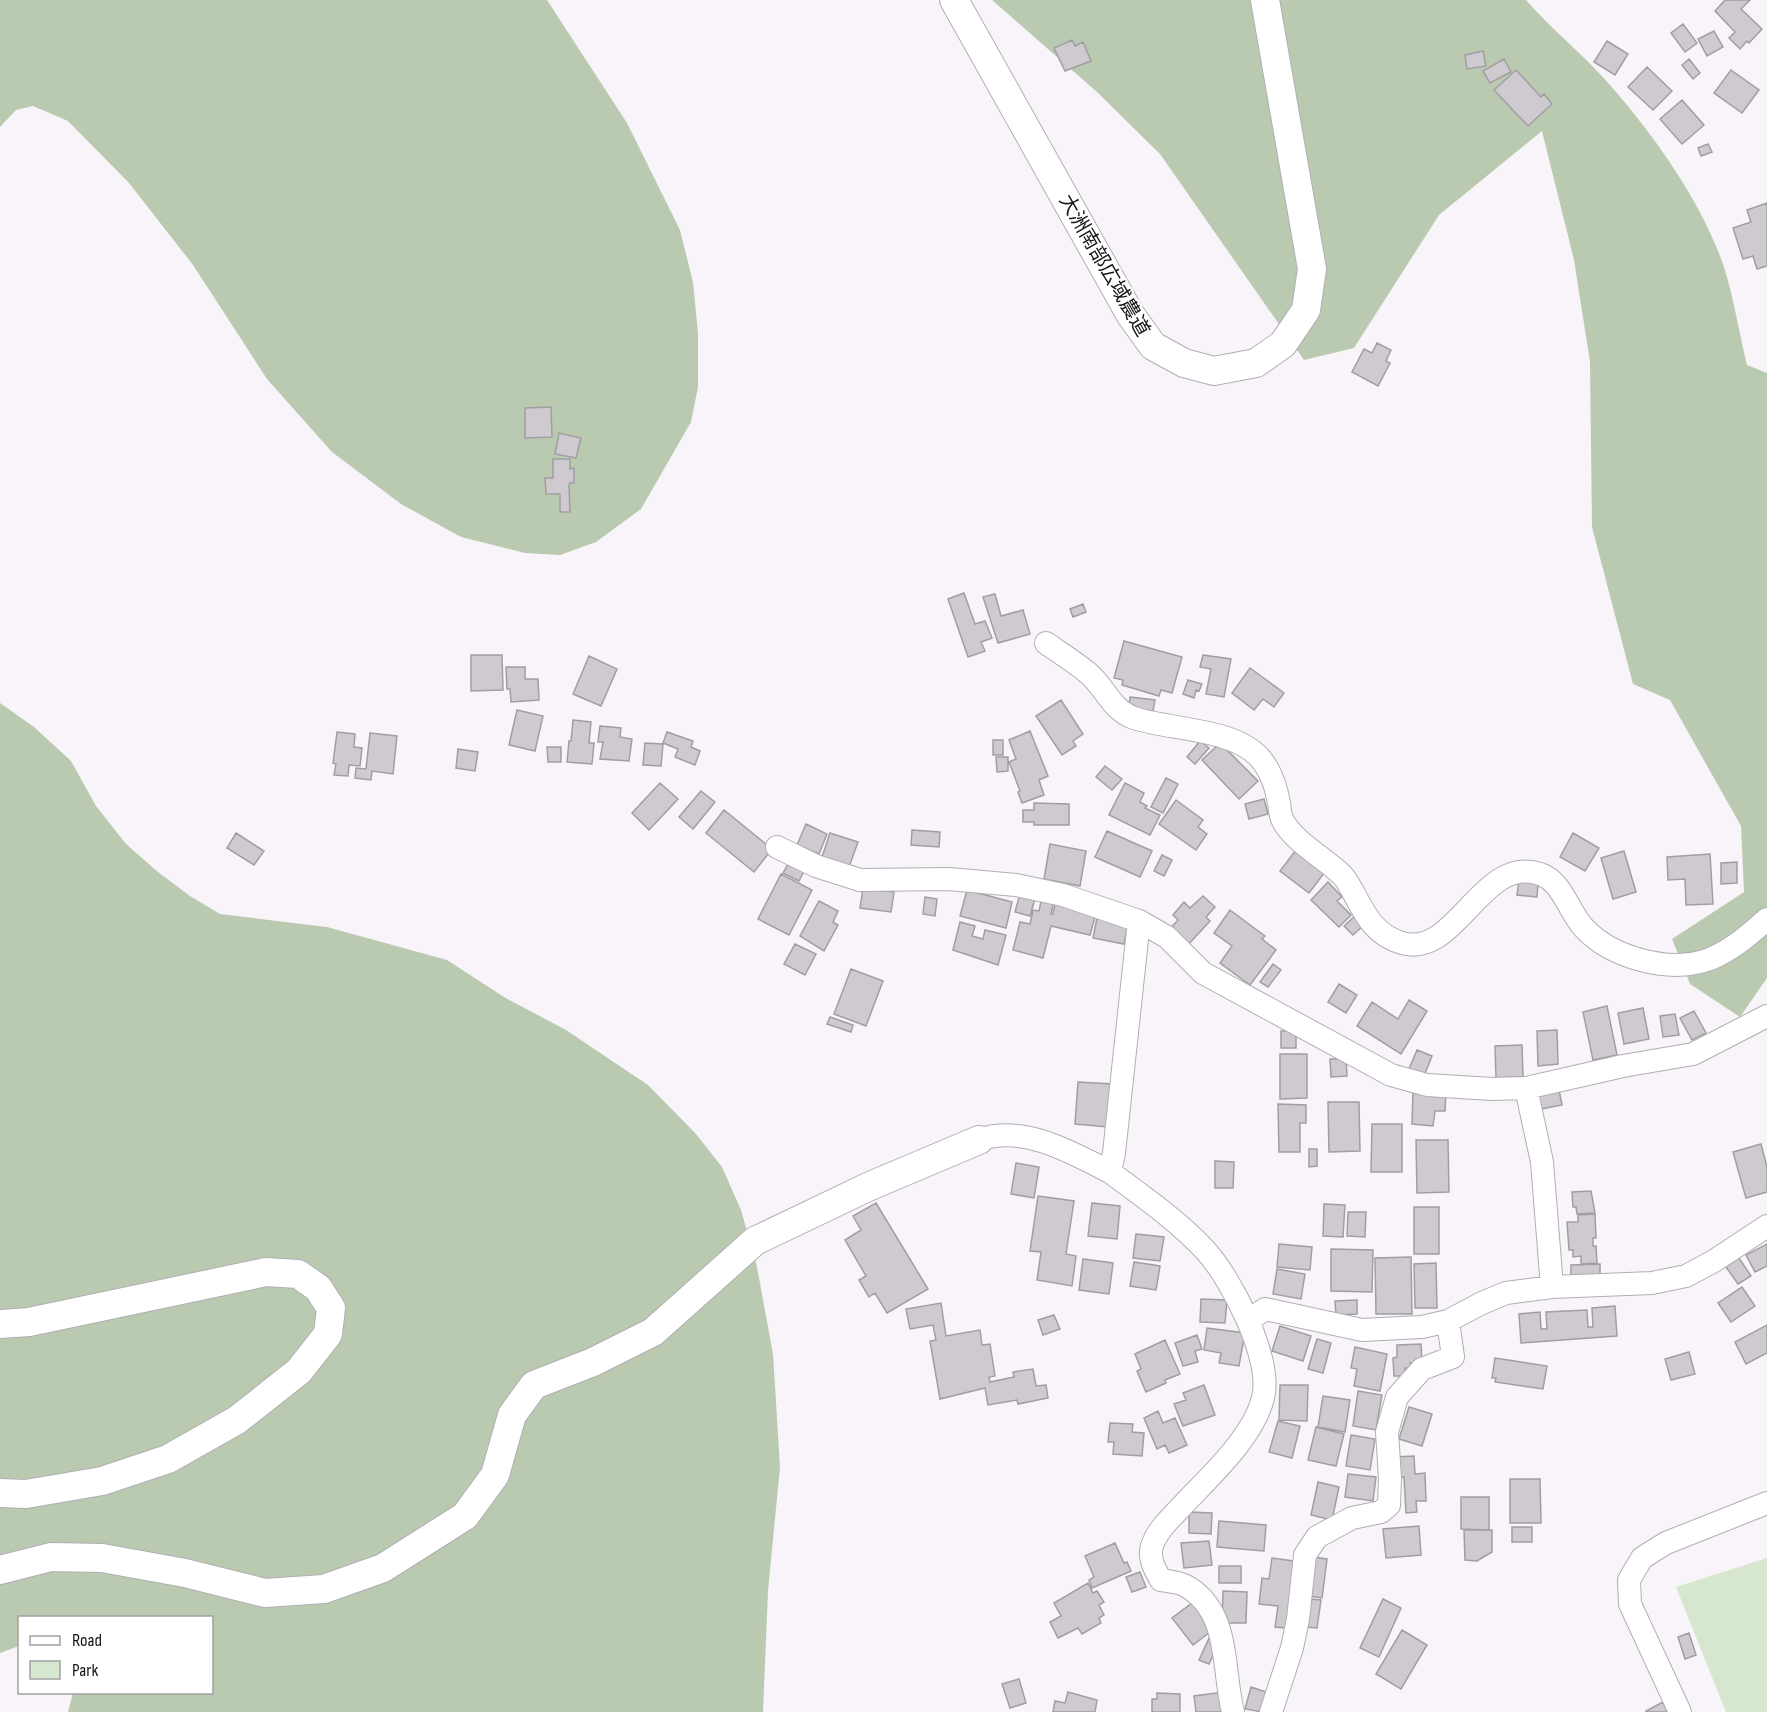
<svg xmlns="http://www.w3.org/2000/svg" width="1767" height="1712" font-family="'Sofia Sans Condensed','Noto Sans JP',sans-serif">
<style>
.green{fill:#d7e6ce}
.forest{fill:#bacab0}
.building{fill:#cecad0;stroke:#a19ea3;stroke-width:1.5}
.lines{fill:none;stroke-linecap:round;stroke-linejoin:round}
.minor-casing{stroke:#b1aeb3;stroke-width:24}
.tertiary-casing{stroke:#b1aeb3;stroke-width:30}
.minor{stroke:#fff;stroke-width:22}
.tertiary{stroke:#fff;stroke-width:28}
.labels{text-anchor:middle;stroke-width:4.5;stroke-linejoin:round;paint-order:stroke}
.street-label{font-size:20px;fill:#151416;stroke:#fff}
</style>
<rect width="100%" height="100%" fill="#f8f4fa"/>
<!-- green -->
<path class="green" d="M1767 1558V1712H1726L1676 1587Z"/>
<!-- forest -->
<path class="forest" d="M0 0H547L627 123 680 230 693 282 698 333V387L691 422 641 509 596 542 560 555 525 553 461 537 401 504 332 452 267 379 193 265 129 183 68 121 33 106 16 110 0 127Z
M992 0H1526C1552 30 1584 55 1610 85 1654 135 1703 204 1724 267 1734 299 1739 333 1747 365L1767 373V978L1740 1017 1690 984 1672 939 1744 892 1741 826 1670 700 1633 684 1592 527 1590 362 1574 260 1542 131 1439 215 1354 348 1304 360 1160 154 1097 92Z
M0 703 34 727 71 761 96 806 126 844 158 872 190 896 220 914 327 927 447 960 504 997 566 1030 648 1085 696 1134 722 1167 741 1210 757 1267 773 1354 780 1467 768 1591 763 1712H68L73 1693 212 1692V1618H20L19 1646 0 1653Z"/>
<!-- building -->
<path class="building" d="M1725 0H1750L1741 9 1762 29 1749 43 1747 41 1740 49 1729 38 1735 32 1715 11Z
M1683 24 1697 43 1685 52 1671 33Z
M1714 31 1723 47 1707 56 1698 39Z
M1072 40 1075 46 1083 42 1091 61 1065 71 1054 48Z
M1607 41 1628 54 1615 75 1594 62Z
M1483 51 1486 66 1467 69 1465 55Z
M1504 59 1511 72 1490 83 1483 71Z
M1689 59 1700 73 1693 79 1682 65Z
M1647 67 1672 91 1653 110 1628 87Z
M1516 70 1541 97 1544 94 1552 104 1528 126 1494 90Z
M1731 70 1759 90 1742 113 1714 93Z
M1682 100 1704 125 1682 144 1660 119Z
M1708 144 1712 152 1701 156 1698 148Z
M1767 203V266L1757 269 1753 256 1743 259 1733 228 1751 222 1747 210Z
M1377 343 1391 350 1386 361 1390 363 1378 386 1352 372 1364 349 1372 353Z
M551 407 552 437 525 438V408Z
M559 433 581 438 576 458 555 454Z
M553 459H570V469L574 468V483H570L569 485 570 512H560V494H546L545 478H553Z
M964 593 975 624 985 621 992 638 981 642 985 651 968 657 948 599Z
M995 594 1001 616 1023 610 1030 634 998 643 983 597Z
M1083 604 1086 612 1073 617 1070 609Z
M1124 641 1182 657 1172 693 1161 690 1159 696 1122 685 1123 680 1114 678Z
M471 655H502L503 690 471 691Z
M1203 655 1231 659 1224 697 1206 694 1211 669 1200 667Z
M589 656 617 669 601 706 573 694Z
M506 667H525V679H538L539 700 511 702 510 689H507Z
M1250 668 1284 693 1274 707 1263 699 1254 710 1232 693Z
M1188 680 1202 684 1199 691 1196 690 1194 698 1183 694Z
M1130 697 1155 700 1153 711 1129 708Z
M1061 700 1083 734 1073 741 1076 746 1062 755 1036 716Z
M517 710 543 716 535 751 509 745Z
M573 720 591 722 589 743H594L592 764 567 762 569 741H571Z
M600 726 621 728 620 737 632 739 629 761 600 759 603 742H598Z
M1030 731 1048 776 1039 780 1044 795 1022 803 1018 792 1020 791 1009 762 1016 759 1009 740Z
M337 732 355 734 354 747 362 748 360 766 349 765 348 776 334 775 336 764 333 763Z
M667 732 693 741 691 747 700 751 695 765 675 757 678 749 663 743Z
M370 733 397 736 393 774 372 771 371 780 355 778 356 768 366 769Z
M993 740H1003V755H993Z
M1200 741 1209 748 1195 764 1187 757Z
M645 743 663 744 661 766 643 765Z
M1220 743 1258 781 1239 799 1202 760Z
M547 747H561V762H548Z
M458 749 478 752 475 771 456 768Z
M996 757H1008V771L997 772Z
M1105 766 1122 779 1112 790 1096 777Z
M1166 778 1178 784 1163 813 1151 807Z
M660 783 678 799 649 830 632 813Z
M1125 783 1144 793 1140 802 1147 806 1145 808 1160 815 1150 835 1109 815Z
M701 791 715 802 693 829 679 817Z
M1264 799 1268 814 1249 819 1245 804Z
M1176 800 1203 820 1198 827 1207 834 1196 850 1159 824Z
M1034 803 1069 804V825H1034V822H1023V810H1034Z
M724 810 772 849 754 872 706 833Z
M806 824 827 834 819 854 797 845Z
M912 830 940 832 939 847 911 845Z
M1107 831 1152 851 1140 877 1095 857Z
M236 833 264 851 254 865 227 848Z
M830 833 858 842 849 867 822 857Z
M1573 833 1599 848 1585 871 1560 857Z
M1050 844 1086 851 1080 886 1044 879Z
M1296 850 1325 872 1309 893 1280 871Z
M1624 851 1636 892 1613 899 1601 858Z
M1710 854 1713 904 1686 905 1685 879 1668 880 1667 857Z
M1162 855 1172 860 1164 876 1154 871Z
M790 861 805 869 799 881 783 873Z
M1737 862V883L1721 884V863Z
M781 874 812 890 789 935 758 919Z
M1519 880 1538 883 1537 897 1517 895Z
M1328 882 1342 897 1337 901 1351 915 1339 927 1311 900Z
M863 888 894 892 891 912 860 908Z
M967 890 1012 902 1006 928 960 916Z
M1021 890 1036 895 1030 916 1015 912Z
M1203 896 1215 907 1206 917 1210 921 1187 946 1169 930 1178 920 1173 915 1184 902 1190 908Z
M925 897 937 899 935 916 923 914Z
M1042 897 1054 900 1051 914H1053L1056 900 1097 910 1090 935 1051 926 1043 958 1013 950 1020 922 1030 924 1033 910 1039 911Z
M819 901 838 911 833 922 838 925 824 951 800 936Z
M1230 910 1265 936 1262 939 1276 950 1250 985 1220 963 1232 946 1214 933Z
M1098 913 1129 920 1124 944 1093 938Z
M1356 915 1364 925 1353 935 1344 926Z
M960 922 975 926 972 936 983 939 985 930 1006 935 998 965 953 950Z
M795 944 816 954 805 975 784 964Z
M1273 964 1281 970 1268 987 1260 982Z
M851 969 883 981 866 1026 834 1014Z
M1339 984 1357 995 1346 1013 1328 1002Z
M1409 1000 1427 1011 1401 1054 1357 1026 1372 1002 1398 1019Z
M1607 1006 1617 1055 1593 1060 1583 1012Z
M1643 1008 1649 1039 1624 1044 1618 1013Z
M1694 1011 1706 1033 1692 1040 1680 1018Z
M1675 1014 1679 1035 1663 1037 1660 1016Z
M830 1017 853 1025 851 1032 827 1024Z
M1557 1030 1558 1064 1538 1066 1537 1031Z
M1281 1031H1296V1048H1281Z
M1522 1045 1523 1077 1496 1078 1495 1046Z
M1417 1050 1432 1056 1424 1076 1409 1069Z
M1280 1054H1307V1098L1280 1099Z
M1330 1059H1346L1347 1076 1331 1077Z
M1078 1082 1112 1084 1108 1127 1075 1124Z
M1558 1085 1562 1105 1536 1110V1089Z
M1413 1089 1446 1091 1445 1111H1435L1433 1126 1412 1124Z
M1328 1102H1359L1360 1151 1329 1152Z
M1278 1104 1306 1105V1123H1300V1152H1279Z
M1372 1124H1402V1172H1371Z
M1416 1140H1448L1449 1192 1417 1193Z
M1761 1144 1767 1167V1192L1746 1198 1733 1152Z
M1309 1149H1317V1166L1309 1167Z
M1215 1161 1234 1162 1233 1188H1215Z
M1016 1163 1039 1167 1034 1198 1011 1194Z
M1591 1191 1595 1213 1577 1214 1576 1207H1573L1572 1192Z
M1038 1196 1074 1201 1066 1254 1076 1256 1072 1286 1037 1280 1041 1252 1030 1251Z
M876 1203 928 1289 887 1313 875 1293 869 1297 859 1280 866 1276 845 1240 861 1230 853 1216Z
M1092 1203 1120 1206 1117 1239 1088 1236Z
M1324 1204 1345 1205 1343 1237 1323 1236Z
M1414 1207H1439V1254H1414Z
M1348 1212H1366L1365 1237 1347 1236Z
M1595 1214 1596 1238H1593V1246H1596L1597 1263 1581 1264V1256L1573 1257V1250H1569L1567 1222H1578V1215Z
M1136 1234 1164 1237 1160 1261 1133 1258Z
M1279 1244 1312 1247 1310 1270 1277 1267Z
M1767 1244V1266L1755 1272 1746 1255Z
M1331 1249 1373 1250 1372 1292 1331 1291Z
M1411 1257 1412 1314H1376L1375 1258Z
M1739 1258 1751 1276 1738 1284 1726 1267Z
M1083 1259 1113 1263 1109 1294 1079 1290Z
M1134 1262 1160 1266 1156 1290 1130 1286Z
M1436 1263 1437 1308H1415L1414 1264Z
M1600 1264V1277H1571V1265Z
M1277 1269 1305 1274 1301 1299 1273 1294Z
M1742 1287 1755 1306 1731 1322 1718 1303Z
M1201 1299 1227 1300 1225 1323 1200 1322Z
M1357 1300V1314L1336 1315 1335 1301Z
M941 1303 946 1336 980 1330 982 1345 990 1344 995 1376 989 1377 990 1382 1014 1377 1013 1372 1033 1369 1036 1386 1046 1385 1048 1398 1018 1404 1017 1400 988 1405 985 1388 940 1399 930 1341 936 1340 933 1325 910 1329 906 1309Z
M1615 1306 1617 1336 1521 1343 1519 1314 1540 1312 1541 1329H1547L1546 1312 1587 1310 1588 1327H1593L1592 1308Z
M1054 1315 1060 1329 1043 1335 1038 1320Z
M1767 1325V1353L1746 1364 1735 1342Z
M1280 1326 1311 1336 1303 1361 1272 1351Z
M1207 1328 1245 1333 1239 1366 1219 1363 1221 1353 1204 1350Z
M1197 1335 1202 1349 1195 1351 1198 1362 1183 1366 1175 1343Z
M1317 1339 1331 1343 1323 1373 1308 1369Z
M1165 1340 1180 1374 1165 1380 1166 1383 1146 1392 1137 1371 1141 1369 1135 1354Z
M1421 1344 1422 1362 1410 1363 1411 1368H1405V1376H1394L1393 1358 1397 1357V1345Z
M1355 1347 1387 1354 1380 1391 1354 1386 1357 1369 1351 1368Z
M1689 1352 1695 1374 1671 1380 1665 1359Z
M1495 1358 1547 1366 1543 1389 1495 1382 1496 1378H1492Z
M1204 1385 1215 1415 1183 1426 1174 1404 1186 1400 1183 1393Z
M1280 1385H1308L1307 1421 1279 1420Z
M1358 1391 1382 1395 1376 1430 1353 1426Z
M1323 1396 1350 1400 1345 1432 1318 1427Z
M1409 1407 1432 1414 1422 1446 1399 1439Z
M1158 1411 1163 1423 1175 1418 1187 1445 1169 1453 1165 1445 1157 1449 1144 1418Z
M1278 1421 1300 1426 1292 1458 1269 1452Z
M1110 1423 1133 1424 1132 1432 1144 1433 1142 1456 1113 1454 1114 1442H1108Z
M1316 1427 1344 1434 1336 1466 1308 1460Z
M1351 1435 1375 1439 1370 1470 1346 1466Z
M1414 1456 1415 1474 1425 1473 1426 1501H1416L1417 1512 1406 1513 1404 1477H1395L1394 1457Z
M1348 1474 1376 1477 1373 1501 1345 1497Z
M1510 1479H1540L1541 1523H1510Z
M1318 1482 1339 1487 1332 1520 1311 1515Z
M1461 1497H1489V1530L1461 1529Z
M1189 1512 1212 1513 1211 1534 1189 1533Z
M1219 1521 1266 1525 1264 1551 1217 1547Z
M1419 1526 1421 1555 1386 1558 1383 1529Z
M1512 1527H1532V1542H1512Z
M1464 1530H1492V1552L1477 1561 1465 1560Z
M1209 1541 1212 1565 1184 1568 1181 1543Z
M1115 1543 1124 1563 1127 1562 1131 1571 1092 1588 1089 1580 1094 1577 1085 1556Z
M1313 1557 1327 1559 1322 1598 1308 1596Z
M1272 1558 1301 1562 1295 1629 1275 1627 1278 1606 1259 1604 1262 1578 1269 1579Z
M1219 1566H1241V1583H1219Z
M1140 1572 1146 1587 1132 1592 1126 1577Z
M1088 1583 1093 1593 1097 1591 1104 1602 1099 1605 1104 1615 1099 1618 1101 1623 1082 1634 1078 1628 1058 1638 1050 1622 1061 1616 1054 1603Z
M1223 1591 1247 1592 1246 1623H1222Z
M1309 1599 1321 1600 1317 1628 1305 1627Z
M1383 1599 1401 1608 1379 1657 1360 1648Z
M1196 1600 1214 1629 1193 1645 1172 1618Z
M1402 1630 1427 1645 1401 1689 1376 1674Z
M1689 1633 1696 1655 1685 1659 1678 1637Z
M1211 1634 1221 1638 1209 1664 1199 1660Z
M1019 1679 1026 1703 1010 1708 1002 1684Z
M1251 1687 1269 1693 1263 1712 1245 1709Z
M1068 1692 1097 1700 1095 1712H1053L1055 1701 1065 1703Z
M1224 1692 1226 1712H1196L1194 1696Z
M1157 1693 1180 1694V1712H1152V1699H1157Z
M1663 1702 1668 1712H1646V1711Z"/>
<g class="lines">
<defs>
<path id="minor" d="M1046 643C1060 653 1075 662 1088 673 1106 688 1111 710 1134 718 1170 730 1232 728 1259 757 1271 770 1276 786 1279 803 1280 809 1280 816 1283 821 1296 844 1324 857 1342 875 1346 879 1349 885 1352 890 1365 914 1374 935 1402 943 1456 959 1482 854 1540 874 1562 881 1569 912 1584 928 1612 958 1670 974 1710 959 1732 950 1749 935 1767 919
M777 847 816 866 860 880 949 879 1016 885 1063 895 1139 921 1167 937 1203 973 1391 1075 1427 1085 1492 1089 1526 1088 1623 1066 1693 1054 1767 1016
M1139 921 1114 1153 1110 1172C1142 1196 1177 1220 1205 1250 1231 1278 1273 1359 1263 1398 1253 1438 1209 1477 1182 1506 1171 1518 1157 1530 1152 1546 1148 1558 1155 1570 1161 1580 1168 1581 1177 1582 1184 1585 1231 1609 1222 1669 1233 1712
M1526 1088 1542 1162 1552 1287
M979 1140C1023 1124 1071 1152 1110 1172
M1248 1321 1265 1309 1362 1330 1422 1327 1448 1321 1482 1303 1506 1293 1552 1287 1652 1283 1686 1276 1714 1261 1767 1226
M1271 1712 1292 1648 1298 1619 1305 1555 1317 1537 1352 1518 1381 1512 1389 1505 1390 1478 1387 1432 1397 1397 1422 1369 1453 1357 1448 1321
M1680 1712 1630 1604 1629 1580 1642 1558 1666 1543 1767 1503"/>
<path id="tertiary" d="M954 0 1130 314 1153 346 1184 363 1214 371 1256 363 1283 344 1306 310 1312 269 1265 0
M0 1324 29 1322 266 1272 298 1274 318 1288 331 1308 328 1334 299 1371 237 1420 168 1459 102 1481 26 1494 0 1493
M0 1570 51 1557 102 1558 185 1573 265 1593 324 1589 383 1568 465 1516 495 1475 512 1415 534 1385 593 1362 653 1332 755 1241 870 1186 979 1140"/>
</defs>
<!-- minor casing -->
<use href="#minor" class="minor-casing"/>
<!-- tertiary casing -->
<use href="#tertiary" class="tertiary-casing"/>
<!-- minor -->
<use href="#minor" class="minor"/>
<!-- tertiary -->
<use href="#tertiary" class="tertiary"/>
</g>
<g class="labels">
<!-- street labels -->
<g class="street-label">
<text transform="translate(1105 265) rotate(60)" y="7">大洲南部広域農道</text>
</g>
</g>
<!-- legend -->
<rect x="18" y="1616" width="195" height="78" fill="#ffffff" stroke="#a1a1a2" stroke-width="1.5"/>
<rect x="30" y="1636" width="30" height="9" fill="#ffffff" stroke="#a1a1a2" stroke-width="1.5"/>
<text x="72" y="1646" font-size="18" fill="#151416">Road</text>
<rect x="30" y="1661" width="30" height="18" fill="#d7e6ce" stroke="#a1a1a2" stroke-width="1.5"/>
<text x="72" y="1676" font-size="18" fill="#151416">Park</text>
</svg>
